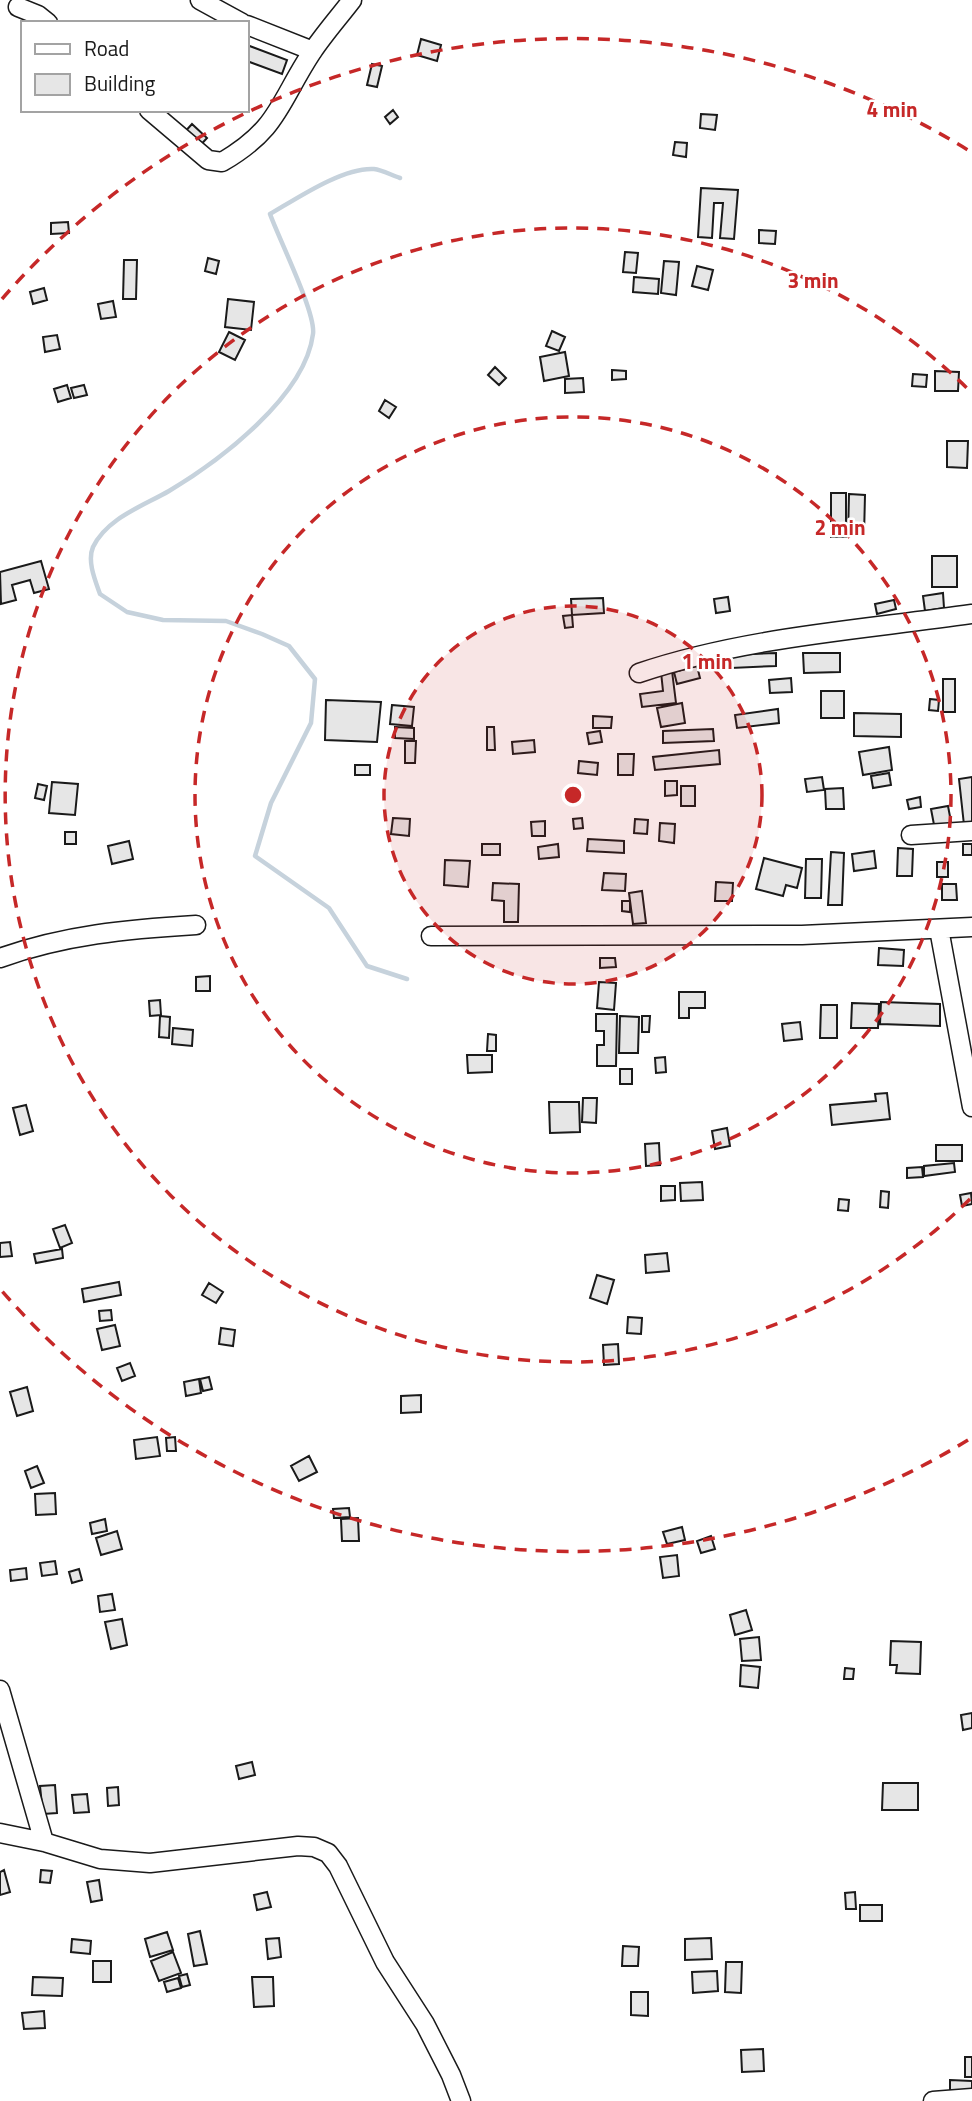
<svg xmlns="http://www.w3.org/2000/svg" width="972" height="2101" font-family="'Titillium Web',sans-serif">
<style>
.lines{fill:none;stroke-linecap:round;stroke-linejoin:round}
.stream{stroke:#c6d2dc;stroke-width:4.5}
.building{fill:#e6e6e6;stroke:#1a1a1a;stroke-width:2}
.minor-casing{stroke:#1a1a1a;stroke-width:21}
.minor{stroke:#fff;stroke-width:18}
.ring{fill:none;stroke:#c62828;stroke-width:3.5;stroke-dasharray:12 9}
.centre{fill:#c62828;stroke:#fff;stroke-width:3.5}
.ring-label{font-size:21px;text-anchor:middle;font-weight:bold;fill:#c62828;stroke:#fff;stroke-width:5;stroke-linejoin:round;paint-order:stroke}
</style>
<rect width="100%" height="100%" fill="#fff"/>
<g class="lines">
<!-- stream -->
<path class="stream" d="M400 178C391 175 382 170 374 169 343 167 296 199 270 214 279 239 316 313 313 334 305 397 219 461 169 491 143 506 107 518 93 547 87 561 95 580 100 594L127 612 163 620 226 621 262 634 289 646 315 679 311 723 271 803 255 856 329 908 367 966 407 979"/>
</g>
<!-- building -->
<path class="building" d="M421 39 441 45 437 61 417 55Z
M247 45 287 60 282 74 247 61Z
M372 64 382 66 377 87 367 85Z
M393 110 398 117 390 124 385 117Z
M701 114 717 115 715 130 700 128Z
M192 124 207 138 197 149 182 135Z
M675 142 687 143 686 157 673 155Z
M701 188 738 190 734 239 720 238 723 203H714L712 238 698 237Z
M68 222 69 233 51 234V223Z
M759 230 776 231 775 244 759 243Z
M625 252 638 253 636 273 623 272Z
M208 258 219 261 216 274 205 271Z
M124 260H137L136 299H123Z
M664 261 679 262 676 295 661 293Z
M697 266 713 270 708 290 692 286Z
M634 277 659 279 658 294 633 292Z
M44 288 47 300 33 304 30 292Z
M228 299 254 302 251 330 225 327Z
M113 301 116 317 101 319 98 304Z
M552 331 565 337 559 351 546 346Z
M229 332 245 340 235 360 219 352Z
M57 335 60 349 45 352 43 337Z
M565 352 569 376 544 381 540 357Z
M495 367 506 378 499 385 488 375Z
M612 370 626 371V379L612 380Z
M935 371 959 372 958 391H935Z
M913 374 927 375 926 387 912 386Z
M583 378 584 392 565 393V379Z
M67 385 71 398 58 402 54 389Z
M84 385 87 395 74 398 71 388Z
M385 400 396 407 389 418 379 411Z
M947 441H968L967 468 947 467Z
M831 493H846V537H831Z
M849 494 865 495 864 536H848Z
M932 556H957V587H932Z
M41 561 49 589 34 593 30 580 12 585 16 600 1 604 0 572Z
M943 593 944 608 925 611 923 596Z
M728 597 730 611 716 613 714 599Z
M603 598 604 613 572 615 571 599Z
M894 600 896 609 877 614 875 604Z
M572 615 573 627 565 628 563 616Z
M776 653V666L731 668V655Z
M803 653H840V672L804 673Z
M697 666 700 678 677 684 674 672Z
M672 671 676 703 642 707 640 694 663 691 661 672Z
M791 678 792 692 770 693 769 680Z
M943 679H955V712H943Z
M821 691H844V718H821Z
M930 699 939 700 938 711 929 710Z
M326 700 381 702 377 742 325 740Z
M682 703 685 723 661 727 657 708Z
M392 705 414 707 412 726 390 724Z
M778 709 779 723 737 728 735 715Z
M854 713 901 714V737L854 736Z
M593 716 612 717 611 728H593Z
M395 727 414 728V739L395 738Z
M487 727H494L495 750H487Z
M713 729 714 741 663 743V731Z
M600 731 602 742 589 744 587 733Z
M534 740 535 752 513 754 512 742Z
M405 741H416L415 763H405Z
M889 747 892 770 863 775 859 752Z
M719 750 720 764 655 770 653 757Z
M618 754H634L633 775H618Z
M579 761 598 763 597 775 578 773Z
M355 765H370V775H355Z
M889 773 891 785 873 788 871 776Z
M822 777 824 790 807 792 805 779Z
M972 777V824L964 825 959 779Z
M665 781H677V795L665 796Z
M52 782 78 784 75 815 49 813Z
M38 784 47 786 44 800 35 798Z
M681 786H695V806H681Z
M843 788 844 809H826L825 789Z
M920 797 921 807 909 809 907 800Z
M948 806 952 827 935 830 931 809Z
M393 818 410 819 409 836 391 834Z
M582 818 583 828 574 829 573 819Z
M635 819 648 820 647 834 634 833Z
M545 821V836H532L531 822Z
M660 823 675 824 674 843 659 841Z
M65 832H76V844H65Z
M588 839 624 841V853L587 851Z
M129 841 133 859 112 864 108 846Z
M482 844H500V855H482Z
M558 844 559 857 539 859 538 847Z
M963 844H972V855H963Z
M898 848 913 849 912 876H897Z
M874 851 876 868 854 871 852 854Z
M831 852 844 853 842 905H828Z
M764 858 802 868 797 888 786 885 783 896 756 889Z
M806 859H822L821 898H805Z
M445 860 470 861 468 887 444 885Z
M937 862H948V877H937Z
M604 873 626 874 625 891 602 890Z
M716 882 733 883 732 901H715Z
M493 883 519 884 518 922H504V901L492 900Z
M942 884H956L957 900H942Z
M642 891 646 923 633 924 629 893Z
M622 901H630V912L622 911Z
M879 948 904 950 903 966 878 965Z
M600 958H615L616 967 600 968Z
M210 976V991H196V977Z
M599 982 616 983 614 1010 597 1008Z
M679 992H705V1008H689V1018H679Z
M160 1000 161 1015 150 1016 149 1001Z
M881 1002 940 1004V1026L880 1024Z
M852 1003 879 1004 878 1028H851Z
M821 1005H837V1038H820Z
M596 1014H617L616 1066H597V1045H604V1031H596Z
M160 1016 170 1017 169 1038 159 1037Z
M620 1016 639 1017 638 1053H619Z
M642 1016H650L649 1032H642Z
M800 1022 802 1039 784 1041 782 1024Z
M173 1028 193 1030 192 1046 172 1044Z
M488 1034 496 1035V1051H487Z
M467 1055H492V1072L468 1073Z
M665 1057 666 1072 656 1073 655 1058Z
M620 1069H632V1084H620Z
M887 1093 890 1119 832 1125 830 1105 876 1101 875 1094Z
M583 1098H597L596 1123 582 1122Z
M549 1102H579L580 1132 550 1133Z
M26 1105 33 1131 20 1135 13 1108Z
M727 1128 730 1146 715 1149 712 1131Z
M659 1143 660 1165 646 1166 645 1144Z
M936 1145H962V1161H936Z
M954 1163 955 1172 924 1176V1166Z
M922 1167 923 1177 907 1178V1168Z
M702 1182 703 1200 681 1201 680 1183Z
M661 1186H675V1200L661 1201Z
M881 1191 889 1192 888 1208 880 1207Z
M971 1193 972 1204 962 1206 960 1195Z
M839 1199 849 1200 848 1211 838 1210Z
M65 1225 72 1243 60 1248 53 1229Z
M10 1242 12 1256 0 1257V1243Z
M62 1249 63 1258 36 1263 34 1254Z
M667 1253 669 1271 646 1273 645 1255Z
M597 1275 614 1280 607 1304 590 1298Z
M119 1282 121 1295 84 1302 82 1289Z
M209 1283 223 1292 216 1303 202 1295Z
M111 1310 112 1320 100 1321 99 1311Z
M628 1317 642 1318 641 1334 627 1333Z
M115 1325 120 1346 102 1350 97 1329Z
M221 1328 235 1330 233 1346 219 1344Z
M618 1344 619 1364 604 1365 603 1345Z
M130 1363 135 1376 122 1381 117 1368Z
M209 1377 212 1389 203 1391 200 1379Z
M199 1379 201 1393 186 1396 184 1382Z
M27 1387 33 1411 17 1416 10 1392Z
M421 1395V1412L401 1413V1396Z
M157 1437 160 1456 136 1459 134 1440Z
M175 1437 176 1451H167L166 1438Z
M309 1456 317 1472 299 1481 291 1466Z
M37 1466 44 1483 31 1488 25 1471Z
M55 1493 56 1514 36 1515 35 1494Z
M349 1508 350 1517 334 1518 333 1509Z
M358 1518 359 1541H342L341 1519Z
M105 1519 107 1531 92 1534 90 1523Z
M682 1527 685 1540 667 1544 663 1532Z
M117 1531 122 1549 101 1555 96 1538Z
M711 1536 715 1549 701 1553 697 1541Z
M677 1555 679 1576 663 1578 660 1557Z
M55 1561 57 1574 42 1576 40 1563Z
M26 1568 27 1579 11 1581 10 1570Z
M79 1569 82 1580 72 1583 69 1572Z
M112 1594 115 1610 100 1612 98 1596Z
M746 1610 752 1630 735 1635 730 1615Z
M122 1619 127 1645 111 1649 105 1622Z
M759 1637 761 1660 742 1661 740 1639Z
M891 1641 921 1642 920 1674 896 1673 897 1665H890Z
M741 1665 760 1667 758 1688 740 1686Z
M845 1668 854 1669 853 1679H844Z
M972 1713V1728L963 1730 961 1715Z
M252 1762 255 1775 239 1779 236 1766Z
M883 1783H918V1810H882Z
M55 1785 57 1813 43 1814 40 1786Z
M118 1787 119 1805 108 1806 107 1788Z
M87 1794 89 1812 74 1813 72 1795Z
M4 1870 10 1892 0 1895V1872Z
M41 1870 52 1871 50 1883 40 1882Z
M99 1880 102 1900 91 1902 87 1882Z
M267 1892 271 1907 257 1910 254 1895Z
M855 1892 856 1909H846L845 1893Z
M860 1905H882V1921H860Z
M200 1931 207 1964 194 1966 188 1934Z
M167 1932 173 1950 150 1957 145 1939Z
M279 1938 281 1957 268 1959 266 1939Z
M711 1938 712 1959 685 1960V1939Z
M72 1939 91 1941 90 1954 71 1952Z
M623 1946 639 1947 638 1966H622Z
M173 1952 181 1973 159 1981 151 1961Z
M93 1961H111V1982H93Z
M726 1962H742L741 1993 725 1992Z
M717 1971 718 1991 693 1993 692 1972Z
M187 1974 190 1985 182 1987 179 1976Z
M33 1977 63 1978 62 1996 32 1995Z
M252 1977H273L274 2006 254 2007Z
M178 1978 181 1988 167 1992 164 1982Z
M631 1992H648V2016L631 2015Z
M44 2011 45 2028 24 2029 22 2013Z
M763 2049 764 2071 742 2072 741 2050Z
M965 2057H972V2077H965Z
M950 2080 972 2081V2093H950Z"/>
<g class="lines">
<defs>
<path id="minor" d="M200 0 242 23
M18 7 38 15 48 23
M247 25 313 51
M149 110 208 160 222 162C279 129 279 102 312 52 324 34 339 17 352 0
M639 673C745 637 861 630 972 614
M911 835 972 831
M939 929 972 1107
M431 936 802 935 972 927
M0 958C64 935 128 929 196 925
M0 1690 44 1842
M0 1833 44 1842 100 1859 150 1863 298 1846 314 1847 328 1853 338 1866 385 1962 425 2024 451 2075 461 2101
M933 2101 972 2098"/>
</defs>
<!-- minor casing -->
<use href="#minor" class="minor-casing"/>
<!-- minor -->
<use href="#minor" class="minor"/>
</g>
<!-- distance rings -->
<circle cx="573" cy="795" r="189" fill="#c62828" fill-opacity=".12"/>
<g class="ring">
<circle cx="573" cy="795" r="189"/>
<circle cx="573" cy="795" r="378"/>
<path d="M970 1199A567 567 0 1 1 970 391"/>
<path d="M968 1440A756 756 0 0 1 2 1291M2 299A756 756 0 0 1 968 150"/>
</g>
<circle cx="573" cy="795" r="10" class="centre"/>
<g class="ring-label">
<text x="892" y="117">4 min</text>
<text x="813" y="288">3 min</text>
<text x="840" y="535">2 min</text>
<text x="707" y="669">1 min</text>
</g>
<!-- legend -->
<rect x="21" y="21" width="228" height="91" fill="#ffffff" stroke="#a3a3a3" stroke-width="2"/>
<rect x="35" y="44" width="35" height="10" fill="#ffffff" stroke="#a3a3a3" stroke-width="2"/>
<text x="84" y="56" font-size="21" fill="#1a1a1a">Road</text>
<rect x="35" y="74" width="35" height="21" fill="#e6e6e6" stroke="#a3a3a3" stroke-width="2"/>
<text x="84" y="91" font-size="21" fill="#1a1a1a">Building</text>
</svg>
